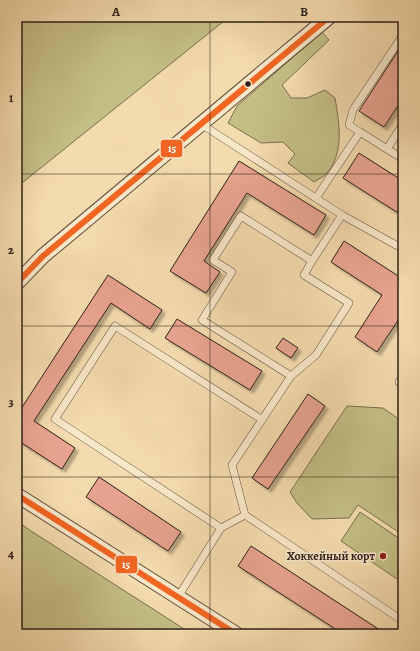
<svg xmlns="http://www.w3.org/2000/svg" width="420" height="651" font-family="Alegreya,serif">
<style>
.green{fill:#c3be84;stroke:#796f4f}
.building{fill:#e7a38f;stroke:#2f201a;filter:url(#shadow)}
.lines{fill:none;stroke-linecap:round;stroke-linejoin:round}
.service-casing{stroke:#604f3f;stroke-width:8}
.minor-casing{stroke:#604f3f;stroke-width:16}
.service{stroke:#f8e8ca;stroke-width:7}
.minor{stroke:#f8e8ca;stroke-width:14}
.bus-1-casing{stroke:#f8e8ca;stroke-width:9}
.bus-1{stroke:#f26522;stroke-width:6}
.grid{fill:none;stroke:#2f201a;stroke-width:1;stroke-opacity:0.55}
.bus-dot{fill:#2f201a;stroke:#f8e8ca;stroke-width:1.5}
.poi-dot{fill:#8f2418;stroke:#f8e8ca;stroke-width:1.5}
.labels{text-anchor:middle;stroke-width:3;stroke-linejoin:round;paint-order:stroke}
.poi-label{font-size:12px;font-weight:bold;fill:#2f201a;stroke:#f8e8ca;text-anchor:end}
.line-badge{stroke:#f8e8ca;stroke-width:1.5}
.badge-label{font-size:11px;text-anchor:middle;font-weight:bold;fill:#fff}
.neatline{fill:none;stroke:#2f201a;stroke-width:1.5}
.grid-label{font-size:13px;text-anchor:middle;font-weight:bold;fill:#2f201a}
</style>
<defs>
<filter id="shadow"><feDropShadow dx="3.5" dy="3.5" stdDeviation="1" flood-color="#0004"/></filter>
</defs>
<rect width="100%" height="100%" fill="#f4dbad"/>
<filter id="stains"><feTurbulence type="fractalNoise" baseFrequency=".005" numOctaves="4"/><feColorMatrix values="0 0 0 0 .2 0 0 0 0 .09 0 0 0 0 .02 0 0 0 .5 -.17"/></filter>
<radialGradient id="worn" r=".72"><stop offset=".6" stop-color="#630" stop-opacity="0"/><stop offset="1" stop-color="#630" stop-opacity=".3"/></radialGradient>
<!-- green -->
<path class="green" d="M17 17H229L17 187Z
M322 32 329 40 282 85 291 98H307L325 90 335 98C339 122 345 152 327 173 324 177 318 179 314 182L288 163 295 154 283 142 261 143 228 123 237 106Z
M347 406 383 408 403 422V535L358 505 349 518 312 519 297 503 290 492Z
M360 512 403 541V571L397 579 341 541Z
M17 521 31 531 192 634H17Z"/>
<!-- building -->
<path class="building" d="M403 43V98L384 127 359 111Z
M359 153 403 181V216L343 178Z
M239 161 326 215 314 235 247 193 204 261 220 272 206 293 170 271Z
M344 241 403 279V313L377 352 355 337 382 295 331 262Z
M108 275 162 310 150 329 111 303 34 421 75 448 62 469 17 440V415Z
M177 319 262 371 250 390 165 338Z
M283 338 298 348 291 358 276 348Z
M308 394 325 406 268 489 252 478Z
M99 477 181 532 168 551 86 497Z
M251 546 386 634H343L238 566Z"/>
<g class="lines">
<defs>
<path id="service" d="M201 124 342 215 403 249
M360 132 349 125 353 110 403 35
M387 149 403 159
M316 198 360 132 387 149 403 124
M312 261 342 215
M403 376 399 382 403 385
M245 515 403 621
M221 528 55 419 115 326 261 419
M178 597 221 528 245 515 232 465 291 376 316 355 349 303 304 275 312 261 241 216 213 260 232 272 202 320 291 376"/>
<path id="minor" d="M17 283 43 256 329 17
M17 495 236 634"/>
</defs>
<!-- service casing -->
<use href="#service" class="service-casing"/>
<!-- minor casing -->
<use href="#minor" class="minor-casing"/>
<!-- service -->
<use href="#service" class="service"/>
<!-- minor -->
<use href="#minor" class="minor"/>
<defs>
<path id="bus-1" d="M17 283 43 256 329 17
M17 495 236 634"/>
</defs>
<!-- bus-1 casing -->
<use href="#bus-1" class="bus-1-casing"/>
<!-- bus-1 -->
<use href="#bus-1" class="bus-1"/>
</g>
<!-- grid -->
<path class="grid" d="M210 17V634M17 174H403M17 326H403M17 477H403"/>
<!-- markers -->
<circle class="bus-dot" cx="248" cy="84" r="3.5"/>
<circle class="poi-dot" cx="383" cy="556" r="4"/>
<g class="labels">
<!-- poi labels -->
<g class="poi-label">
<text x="375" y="560">Хоккейный корт</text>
</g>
</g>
<g class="line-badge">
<rect x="160" y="139" width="23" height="19" rx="4" fill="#f26522"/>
<rect x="115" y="555" width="23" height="19" rx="4" fill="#f26522"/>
</g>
<g class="badge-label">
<text x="172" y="152">15</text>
<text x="126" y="568">15</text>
</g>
<!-- margin -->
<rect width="420" height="651" fill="none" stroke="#f4dbad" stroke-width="44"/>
<rect x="22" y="22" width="376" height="607" class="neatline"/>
<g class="grid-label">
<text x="116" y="16">A</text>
<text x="304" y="16">B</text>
<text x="11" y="102">1</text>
<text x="11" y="254">2</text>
<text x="11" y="406">3</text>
<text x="11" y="558">4</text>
</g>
<rect width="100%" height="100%" filter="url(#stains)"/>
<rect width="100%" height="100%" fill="url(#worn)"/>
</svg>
